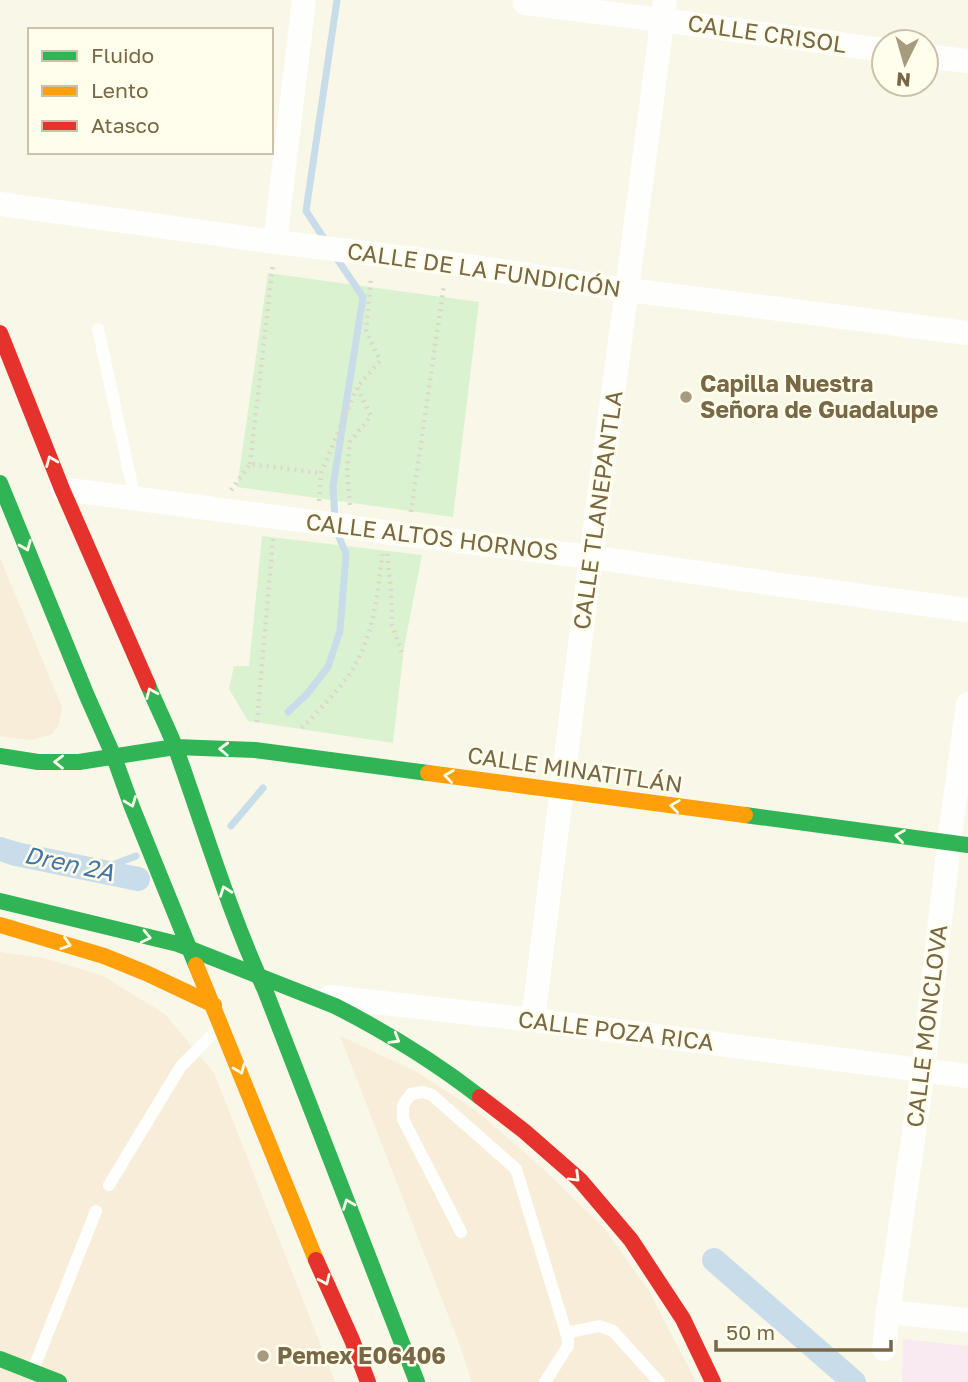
<svg xmlns="http://www.w3.org/2000/svg" width="968" height="1382" font-family="'Golos Text',sans-serif">
<style>
.commercial{fill:#f7edd8}
.education{fill:#f9eaf2}
.green{fill:#dbf2d1}
.lines{fill:none;stroke-linecap:round;stroke-linejoin:round}
.stream{stroke:#c9dce9;stroke-width:7}
.canal{stroke:#c9dce9;stroke-width:24}
.path{stroke:#dbd7cb;stroke-width:4.5;stroke-dasharray:2 5;stroke-linecap:butt}
.lane{stroke:#fefefc;stroke-width:12}
.street{stroke:#fefefc;stroke-width:24}
.fast{stroke:#30b455;stroke-width:16}
.slow{stroke:#ff9f0a;stroke-width:16}
.jam{stroke:#e5322d;stroke-width:16}
.oneway{stroke:#fffdeb}
.poi-dot{fill:#a69a7f;stroke:#fffdeb;stroke-width:2.5}
.labels{text-anchor:middle;stroke-width:5;stroke-linejoin:round;paint-order:stroke}
.street-label{font-size:23px;fill:#796846;stroke:#fffdeb}
.poi-label{font-size:23px;font-weight:bold;fill:#796846;stroke:#fffdeb;text-anchor:start}
.water-label{font-size:24px;font-style:italic;fill:#4476a5;stroke:#fffdeb}
</style>
<rect width="100%" height="100%" fill="#f9f7e8"/>
<!-- commercial -->
<path class="commercial" d="M0 558 62 707 59 724 52 734 31 740 0 736Z
M0 952 44 958 103 976 165 1014 214 1073 335 1382H0Z
M340 1036 415 1071 475 1110 539 1165 604 1228 649 1291 696 1382H472L460 1346Z"/>
<!-- education -->
<path class="education" d="M903 1339 968 1346V1382H902Z"/>
<!-- green -->
<path class="green" d="M268 273 479 302 453 517 237 487Z
M262 536 422 555 404 648 393 743 248 721 229 689 234 666H249Z"/>
<g class="lines">
<!-- stream -->
<path class="stream" d="M327 243 306 211 337 0
M335 520 333 486 363 297 335 256
M288 712 307 694 328 667 340 631 346 554 337 532
M231 826 263 788
M99 870 136 856"/>
<!-- canal -->
<path class="canal" d="M0 849 16 854 138 879
M714 1260 854 1382"/>
<!-- path -->
<path class="path" d="M250 464 273 263
M231 490 250 464 321 473
M319 501 321 473 357 388
M350 505 347 470 350 442 371 416 357 387 380 361 366 330 371 277
M411 512 444 285
M387 554 391 590 392 625 403 656
M257 722 273 539
M302 728C317 712 337 692 349 675 373 639 378 596 382 554"/>
<!-- lane -->
<path class="lane" d="M98 329 135 499
M109 1185 181 1066 217 1030
M461 1232 403 1119V1105L411 1094 423 1092 432 1095 516 1169 568 1339V1346L545 1382
M566 1333 599 1326 613 1331 659 1382
M33 1370 96 1211"/>
<!-- street -->
<path class="street" d="M525 3 662 20 884 50
M926 56 968 61
M0 204 275 242 448 263 628 290 968 333
M275 242 304 0
M62 489 352 527 384 532 591 557 782 585 968 610
M330 997 533 1020 968 1076
M533 1020C553 866 571 711 591 557 615 371 642 186 665 0
M888 1312 968 1320
M884 1349 888 1312 923 1070 949 843 968 704"/>
<!-- fast -->
<path class="fast" d="M0 483 87 696 114 757 132 807 196 965
M148 685C157 707 168 728 176 749 205 830 229 912 265 990L417 1382
M0 756 38 762H79L175 747 255 750 428 773
M745 815 968 845
M0 901 178 944 335 1006C386 1032 435 1062 480 1097
M0 1359 59 1382"/>
<!-- slow -->
<path class="slow" d="M428 773 745 815
M0 925 104 956 146 973 214 1005
M196 965 316 1260"/>
<!-- jam -->
<path class="jam" d="M0 333 62 489 148 685
M480 1097 524 1131 580 1180 631 1240 683 1319 713 1382
M316 1260 352 1340 368 1382"/>
</g>
<!-- one-way arrows -->
<defs><path id="oneway-chevron" d="M-2-3.5L2.5 0L-2 3.5" fill="none" stroke-width="1.6" stroke-linecap="round" stroke-linejoin="round" transform="scale(1.75)"/></defs>
<g class="oneway">
<use href="#oneway-chevron" transform="translate(51 461) rotate(-112)"/>
<use href="#oneway-chevron" transform="translate(26 546) rotate(68)"/>
<use href="#oneway-chevron" transform="translate(151 693) rotate(-114)"/>
<use href="#oneway-chevron" transform="translate(224 749) rotate(-178)"/>
<use href="#oneway-chevron" transform="translate(59 762) rotate(-179)"/>
<use href="#oneway-chevron" transform="translate(449 776) rotate(-172)"/>
<use href="#oneway-chevron" transform="translate(131 802) rotate(69)"/>
<use href="#oneway-chevron" transform="translate(675 806) rotate(-172)"/>
<use href="#oneway-chevron" transform="translate(900 836) rotate(-172)"/>
<use href="#oneway-chevron" transform="translate(225 891) rotate(-110)"/>
<use href="#oneway-chevron" transform="translate(146 937) rotate(13)"/>
<use href="#oneway-chevron" transform="translate(66 944) rotate(18)"/>
<use href="#oneway-chevron" transform="translate(395 1039) rotate(31)"/>
<use href="#oneway-chevron" transform="translate(240 1069) rotate(68)"/>
<use href="#oneway-chevron" transform="translate(575 1177) rotate(44)"/>
<use href="#oneway-chevron" transform="translate(348 1204) rotate(-111)"/>
<use href="#oneway-chevron" transform="translate(325 1280) rotate(66)"/>
</g>
<!-- markers -->
<g class="poi-dot">
<circle cx="686" cy="397" r="7"/>
<circle cx="263" cy="1356" r="7"/>
</g>
<g class="labels">
<!-- street labels -->
<g class="street-label">
<text transform="translate(767 34) rotate(8)" y="8">CALLE CRISOL</text>
<text transform="translate(484 270) rotate(8)" y="8">CALLE DE LA FUNDICIÓN</text>
<text transform="translate(598 510) rotate(-82)" y="8">CALLE TLANEPANTLA</text>
<text transform="translate(432 537) rotate(7)" y="8">CALLE ALTOS HORNOS</text>
<text transform="translate(575 770) rotate(8)" y="8">CALLE MINATITLÁN</text>
<text transform="translate(927 1026) rotate(-83)" y="8">CALLE MONCLOVA</text>
<text transform="translate(616 1031) rotate(7)" y="8">CALLE POZA RICA</text>
</g>
<!-- poi labels -->
<g class="poi-label">
<text x="700" y="392">Capilla Nuestra<tspan x="700" dy="26">Señora de Guadalupe</tspan></text>
<text x="277" y="1364">Pemex E06406</text>
</g>
<!-- water labels -->
<g class="water-label">
<text transform="translate(69 864) rotate(12)" y="8">Dren 2A</text>
</g>
</g>
<!-- legend -->
<rect x="28" y="28" width="245" height="126" fill="#fffdeb" stroke="#c9c1a9" stroke-width="2"/>
<rect x="42" y="51" width="35" height="10" fill="#30b455" stroke="#c9c1a9" stroke-width="2"/>
<text x="91" y="63" font-size="21" fill="#796846">Fluido</text>
<rect x="42" y="86" width="35" height="10" fill="#ff9f0a" stroke="#c9c1a9" stroke-width="2"/>
<text x="91" y="98" font-size="21" fill="#796846">Lento</text>
<rect x="42" y="121" width="35" height="10" fill="#e5322d" stroke="#c9c1a9" stroke-width="2"/>
<text x="91" y="133" font-size="21" fill="#796846">Atasco</text>
<!-- north arrow -->
<g transform="translate(905 63) rotate(185)"><circle r="33" fill="#fffdeb" stroke="#c9c1a9" stroke-width="2"/>
<path d="M0-5L12 26L0 18L-12 26Z" fill="#a69a7f"/>
<text y="-10" font-size="19" font-weight="bold" text-anchor="middle" fill="#796846">N</text>
</g>
<!-- scale -->
<path d="M716 1340v10h175v-10" fill="none" stroke="#796846" stroke-width="3.5"/>
<text x="726" y="1340" font-size="21" fill="#796846" stroke="#fffdeb" stroke-width="5" paint-order="stroke">50 m</text>
</svg>
